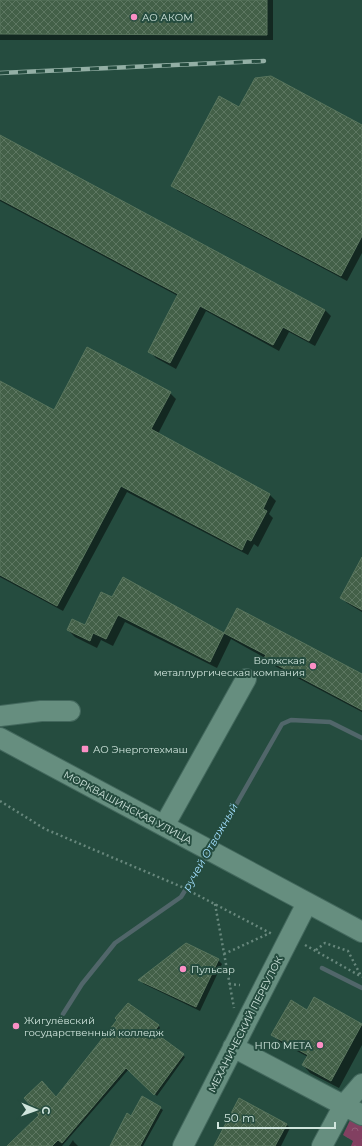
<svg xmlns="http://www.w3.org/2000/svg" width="362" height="1146" font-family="Montserrat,sans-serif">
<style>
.park{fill:url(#park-crowns)}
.shadow{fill:#0007}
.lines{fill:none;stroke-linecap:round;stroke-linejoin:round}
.stream{stroke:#51666a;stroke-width:4.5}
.building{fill:url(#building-cross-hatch);stroke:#58755d}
.minor-casing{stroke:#43685d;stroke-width:22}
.path{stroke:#67877c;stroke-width:2.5;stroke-dasharray:2 3;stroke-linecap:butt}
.minor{stroke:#668e7f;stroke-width:20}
.rail-casing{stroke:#93afa5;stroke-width:4.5}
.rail{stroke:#254c3f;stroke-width:3;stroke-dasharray:9;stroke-linecap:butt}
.poi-dot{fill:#fb8fc5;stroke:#254c3f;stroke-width:1.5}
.labels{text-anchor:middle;stroke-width:4;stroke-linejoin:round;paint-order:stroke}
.poi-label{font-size:10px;fill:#d0e5dd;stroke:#254c3f;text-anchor:start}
.street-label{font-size:10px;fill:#d0e5dd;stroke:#254c3f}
.water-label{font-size:11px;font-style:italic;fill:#a1dffe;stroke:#254c3f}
</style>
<defs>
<pattern id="park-crowns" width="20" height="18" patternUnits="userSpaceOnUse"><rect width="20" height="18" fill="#824061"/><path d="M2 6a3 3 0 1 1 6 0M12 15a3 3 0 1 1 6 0" fill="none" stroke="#935b77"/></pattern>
<pattern id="building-cross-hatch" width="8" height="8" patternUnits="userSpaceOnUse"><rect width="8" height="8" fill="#436048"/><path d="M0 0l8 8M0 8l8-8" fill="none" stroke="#5d7762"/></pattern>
</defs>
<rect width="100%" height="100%" fill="#254c3f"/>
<!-- park -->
<path class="park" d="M351 1118 362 1123V1146H351L353 1141 343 1135Z"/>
<!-- shadow -->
<path class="shadow" d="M0 0H273V40H0Z
M362 126V253L347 281 178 191 172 185Z
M0 136 325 310 331 316 315 346 289 332 279 351 206 311 176 369 156 358 150 352 178 296 0 201Z
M0 382 54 411 170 393 176 399 158 434 270 495 276 501 269 514 273 518 258 547 254 544 248 555 127 492 63 611 0 577Z
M362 560V612L347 603 341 597Z
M123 579 224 634 238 609 362 675V712L273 665 265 658 231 639 217 668 125 622 113 646 101 640 97 648 75 637 68 630 85 627 112 599Z
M218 960 222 964 200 1011 144 984 140 980Z
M128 1004 159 1026 160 1028 156 1034 185 1057 157 1096 129 1069 62 1146H9L56 1098 119 1020Z
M308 1011 362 1025V1045L339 1088 310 1073 303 1065 308 1057 280 1042 273 1034Z
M143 1097 163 1110 143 1146H111L132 1117Z
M286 1124 290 1128 281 1146H215Z
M73 1140 74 1142 78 1146H69Z"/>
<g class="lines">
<!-- stream -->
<path class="stream" d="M212 847 282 724 291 720 330 722 362 738
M322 968 362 988
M63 1014 82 984 115 943 181 897 207 855"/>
</g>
<!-- building -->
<path class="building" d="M0 0H267V35L0 34Z
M271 76 362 125V236L341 276 171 186 219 96 239 107 255 78Z
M0 135 325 310 309 341 283 327 273 345 200 306 170 363 148 352 178 294 0 199Z
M87 347 171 392 151 429 270 494 263 509 267 511 251 541 247 539 242 550 121 486 57 606 0 575V381L54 410Z
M362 557V610L340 598Z
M123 577 224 633 210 662 118 615 106 639 93 633 90 641 67 630 72 619 85 625 101 592 112 597Z
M237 608 362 674V710L264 658 266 655 224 633Z
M186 943 219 959 196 1007 138 980Z
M314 997 362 1024 331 1081 302 1065 308 1055 271 1035 291 1000 307 1010Z
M128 1003 159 1025 154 1032 184 1054 154 1095 126 1068 62 1143 58 1140 52 1146H7L39 1115 24 1098 42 1081 56 1097 117 1020 115 1018Z
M142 1096 161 1107 140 1146H110L127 1113 131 1116Z
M239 1098 287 1124 275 1146H214Z"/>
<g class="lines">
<defs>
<path id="minor" d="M0 716 41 711H70
M0 738 362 932
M164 826 246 679
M233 1047 362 1115
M183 1146 307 903
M322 1146 344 1105 362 1084"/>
</defs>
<!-- minor casing -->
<use href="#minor" class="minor-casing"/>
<!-- path -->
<path class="path" d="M0 801 45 829 182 887 272 934
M215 904 234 1008
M305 945 362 977
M316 950 325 943 348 951 361 976
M224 954 270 933
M229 984 240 985"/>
<!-- minor -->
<use href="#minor" class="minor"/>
<defs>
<path id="rail" d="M0 73 264 61"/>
</defs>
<!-- rail casing -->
<use href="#rail" class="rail-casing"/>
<!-- rail -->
<use href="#rail" class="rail"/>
</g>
<!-- markers -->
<g class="poi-dot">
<circle cx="134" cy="17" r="4"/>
<circle cx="313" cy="666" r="4"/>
<rect x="81" y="745" width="8" height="8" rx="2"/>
<circle cx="183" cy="969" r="4"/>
<circle cx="16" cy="1026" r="4"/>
<circle cx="320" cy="1045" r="4"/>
</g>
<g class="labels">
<!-- poi labels -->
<g class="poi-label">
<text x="142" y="21">АО АКОМ</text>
<text x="305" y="664" text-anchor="end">Волжская<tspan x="305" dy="12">металлургическая компания</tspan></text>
<text x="93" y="753">АО Энерготехмаш</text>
<text x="191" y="973">Пульсар</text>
<text x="24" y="1024">Жигулёвский<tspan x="24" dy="12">государственный колледж</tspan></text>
<text x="312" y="1049" text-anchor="end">НПФ МЕТА</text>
</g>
<!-- street labels -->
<g class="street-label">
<text transform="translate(128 807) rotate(28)" y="4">МОРКВАШИНСКАЯ УЛИЦА</text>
<text transform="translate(245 1024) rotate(-63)" y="4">МЕХАНИЧЕСКИЙ ПЕРЕУЛОК</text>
</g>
<!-- water labels -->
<g class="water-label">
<text transform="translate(210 847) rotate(-60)" y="4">ручей Отважный</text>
</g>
</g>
<!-- north arrow -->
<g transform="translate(36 1110) rotate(92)" stroke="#254c3f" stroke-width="3" paint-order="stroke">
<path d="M0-3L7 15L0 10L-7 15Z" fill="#d0e5dd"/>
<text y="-6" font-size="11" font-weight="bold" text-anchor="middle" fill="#d0e5dd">С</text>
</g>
<!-- scale -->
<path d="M218 1122v6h117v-6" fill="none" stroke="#d0e5dd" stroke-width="2"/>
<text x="224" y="1122" font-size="12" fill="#d0e5dd" stroke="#254c3f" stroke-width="3" paint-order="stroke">50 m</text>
</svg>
